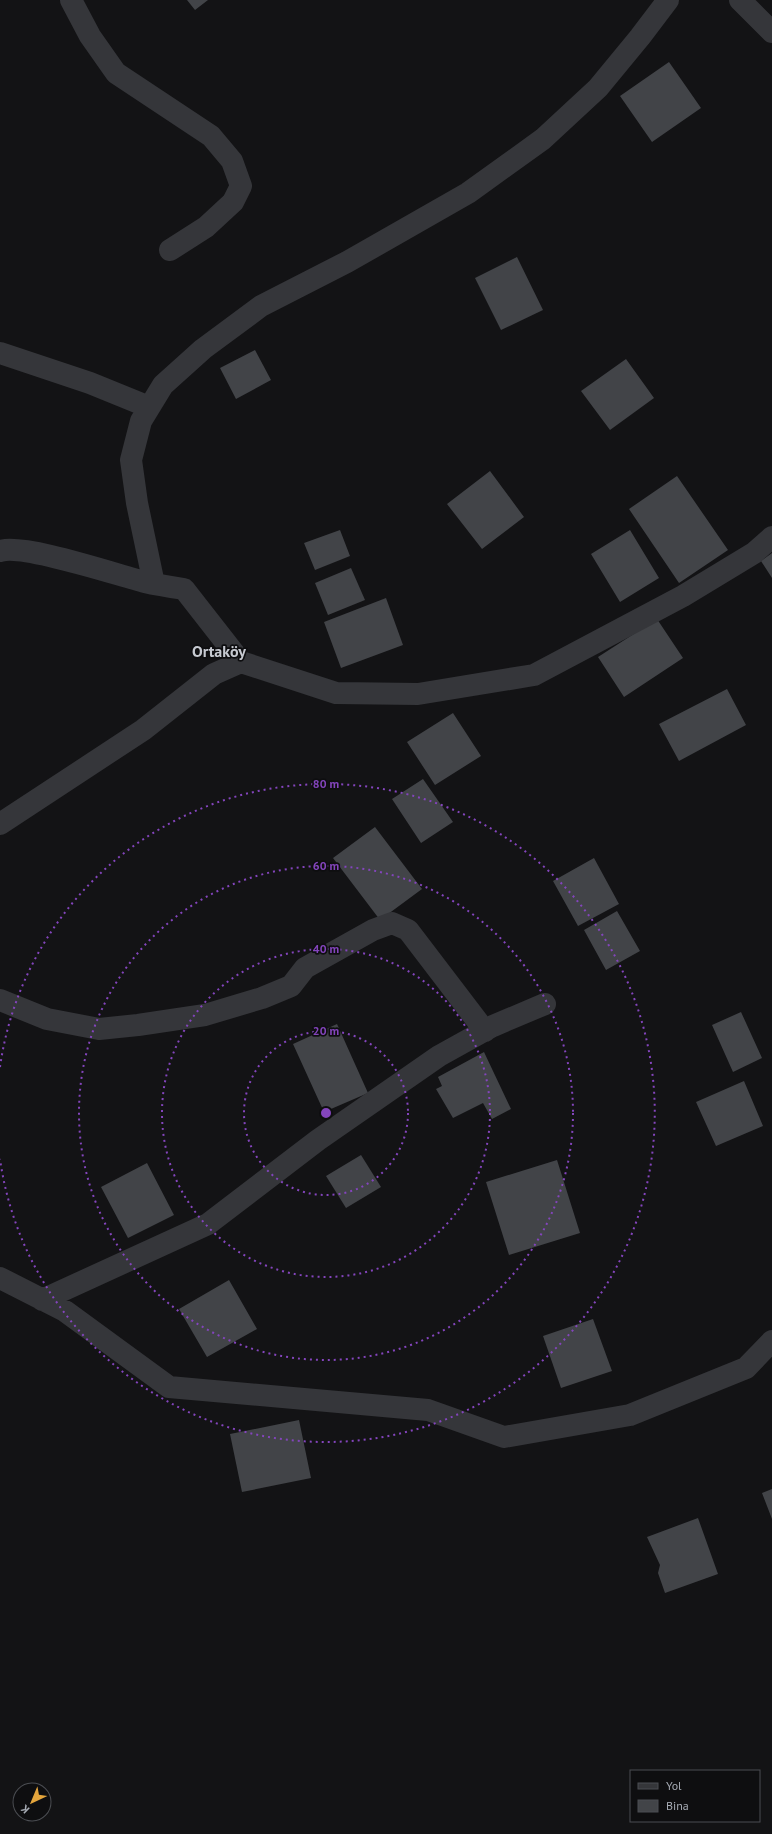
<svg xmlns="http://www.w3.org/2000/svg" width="772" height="1834" font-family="'PT Sans',sans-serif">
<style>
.building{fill:#424448}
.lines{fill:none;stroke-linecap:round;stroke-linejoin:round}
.street{stroke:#35363a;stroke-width:22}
.ring{fill:none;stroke:#8445bd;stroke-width:2;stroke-dasharray:2 4}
.labels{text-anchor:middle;stroke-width:3.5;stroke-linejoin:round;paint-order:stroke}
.quarter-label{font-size:16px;font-weight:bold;fill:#c7cad1;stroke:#0e0e10}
.centre{fill:#8445bd;stroke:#0e0e10;stroke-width:2}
.ring-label{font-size:12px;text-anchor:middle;font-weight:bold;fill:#8445bd;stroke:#0e0e10;stroke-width:3.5;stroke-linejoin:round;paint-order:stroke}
</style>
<rect width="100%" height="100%" fill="#131315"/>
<!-- building -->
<path class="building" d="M187 0H208L195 10Z
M669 62 701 108 652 142 620 96Z
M517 257 543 310 501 330 475 278Z
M255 350 271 380 236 399 220 368Z
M626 359 654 398 610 430 581 391Z
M490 471 524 517 482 549 447 504Z
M677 476 728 550 679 583 629 509Z
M340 530 350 556 315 570 304 543Z
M630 530 659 578 620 602 591 554Z
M772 553V578L761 561Z
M351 568 365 600 328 615 315 583Z
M386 598 403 645 341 668 324 622Z
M657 619 683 658 624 697 598 657Z
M727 689 746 725 679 761 659 724Z
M453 713 481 756 435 785 407 742Z
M423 779 453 822 421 843 392 799Z
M375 827 422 889 380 920 333 858Z
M594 858 619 904 578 926 553 881Z
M617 911 640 951 606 970 584 930Z
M741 1012 762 1058 733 1072 712 1025Z
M337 1024 368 1093 324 1112 293 1044Z
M484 1052 511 1109 492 1119 483 1103 453 1118 436 1089 442 1086 438 1077Z
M744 1081 763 1126 716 1146 696 1102Z
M361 1155 381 1187 346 1208 326 1176Z
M557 1160 580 1233 509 1255 486 1182Z
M147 1163 174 1215 128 1238 101 1187Z
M229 1280 257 1329 207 1357 179 1309Z
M593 1319 612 1371 561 1388 543 1336Z
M299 1420 311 1478 242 1492 230 1434Z
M772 1489V1519L762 1493Z
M698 1518 718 1574 665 1593 658 1573 660 1565 647 1537Z"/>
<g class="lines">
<!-- street -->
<path class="street" d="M71 0 90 36 116 73 211 136 232 161 241 186 233 202 206 227 170 250
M740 0 772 32
M0 353 90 383 149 407
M0 551C23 543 117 575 145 582 158 585 171 587 184 589L241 662
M154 584 137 503 131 460 141 421 163 385 203 349 261 306 347 262 468 193 543 139 598 88 640 37 668 0
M0 824 143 730 214 674 241 662 336 693 418 694 534 675 683 596 754 553 772 537
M0 1000 47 1019 99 1029 138 1025 205 1015 262 998 291 986 305 968 373 930 392 923 408 930 485 1031
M0 1278 65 1311 169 1387 428 1410 504 1437 630 1415 746 1368 772 1341
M42 1300 208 1224 318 1140 439 1056 493 1026 545 1004"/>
</g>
<!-- distance rings -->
<g class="ring">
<circle cx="326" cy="1113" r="82"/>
<circle cx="326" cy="1113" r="164"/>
<circle cx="326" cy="1113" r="247"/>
<path d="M0 1067A329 329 0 1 1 0 1159"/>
</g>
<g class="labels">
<!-- quarter labels -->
<g class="quarter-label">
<text x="219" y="657">Ortaköy</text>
</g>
</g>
<circle cx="326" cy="1113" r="6" class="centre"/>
<g class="ring-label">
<text x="326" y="788">80 m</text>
<text x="326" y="870">60 m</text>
<text x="326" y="953">40 m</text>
<text x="326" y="1035">20 m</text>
</g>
<!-- legend -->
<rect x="630" y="1770" width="130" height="52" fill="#0e0e10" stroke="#4b4d52"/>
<rect x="638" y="1783" width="20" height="6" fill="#35363a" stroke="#4b4d52"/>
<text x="666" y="1790" font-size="12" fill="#a6abb4">Yol</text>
<rect x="638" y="1800" width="20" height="12" fill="#424448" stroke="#4b4d52"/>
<text x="666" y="1810" font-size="12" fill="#a6abb4">Bina</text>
<!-- north arrow -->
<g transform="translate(32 1802) rotate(224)"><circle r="19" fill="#0e0e10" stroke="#4b4d52"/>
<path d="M0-3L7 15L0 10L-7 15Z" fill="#e4a53c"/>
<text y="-6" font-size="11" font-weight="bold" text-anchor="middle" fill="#a6abb4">K</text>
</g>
</svg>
